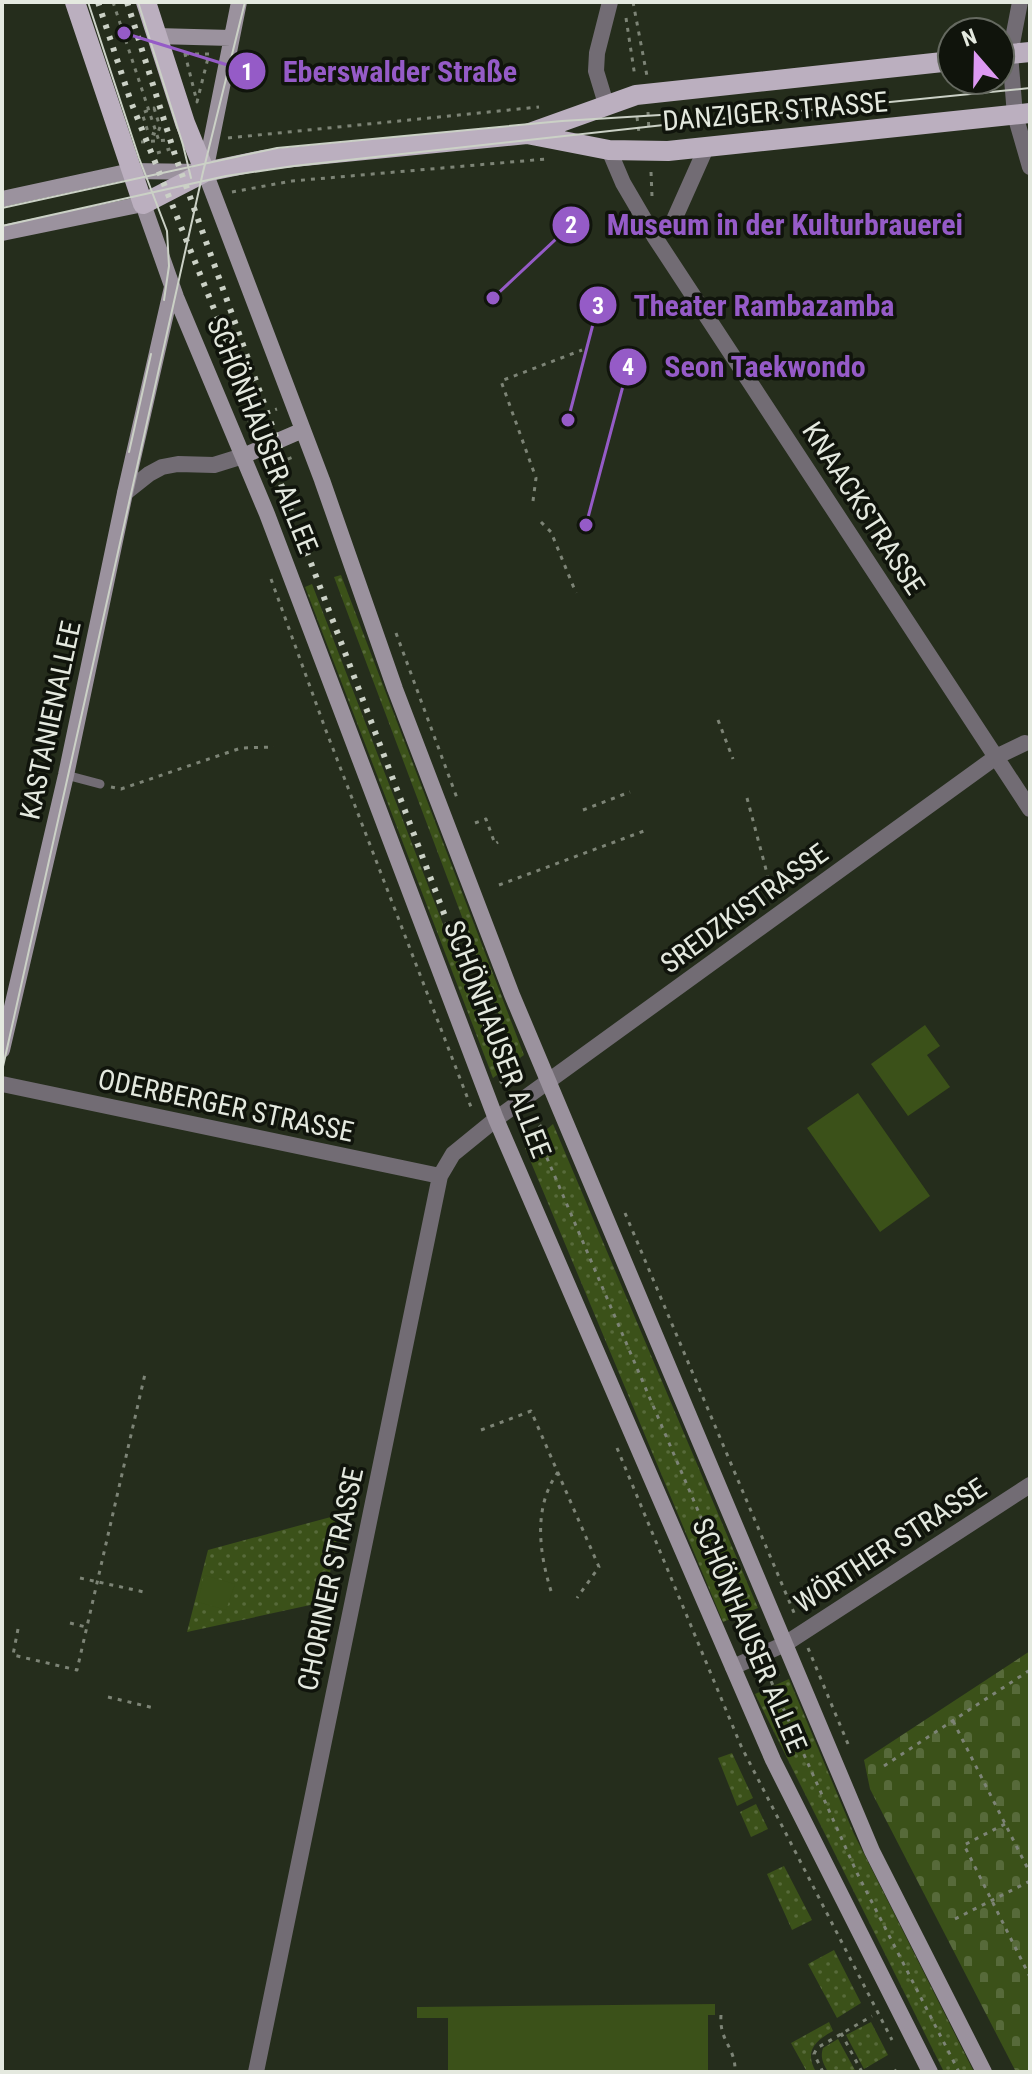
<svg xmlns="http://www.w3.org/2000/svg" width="1032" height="2074" font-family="'Roboto Condensed',sans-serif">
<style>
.green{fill:url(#green-dots)}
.cemetery{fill:url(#cemetery-stones)}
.pitch{fill:#3b5119}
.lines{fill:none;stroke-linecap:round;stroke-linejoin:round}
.path{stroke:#7d8476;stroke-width:3;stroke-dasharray:4 6;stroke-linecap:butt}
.lane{stroke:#726c74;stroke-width:9}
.street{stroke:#726c74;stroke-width:16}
.secondary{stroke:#9b929e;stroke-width:16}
.primary{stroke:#bbafbf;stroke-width:20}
.tram{stroke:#cbd1c6;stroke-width:2}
.rail{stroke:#cbd1c6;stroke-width:6;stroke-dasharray:4 8;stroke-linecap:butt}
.labels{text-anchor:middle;stroke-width:7;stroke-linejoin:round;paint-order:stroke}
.street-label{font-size:28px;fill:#e4e9df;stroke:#10140c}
.leader{fill:none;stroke:#955bc7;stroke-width:3}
.callout-dot{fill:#955bc7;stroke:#10140c;stroke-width:3}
.mark-label{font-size:24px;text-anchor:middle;font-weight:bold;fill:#fff}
.callout-label{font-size:30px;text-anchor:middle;font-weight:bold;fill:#955bc7;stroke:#10140c;stroke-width:7;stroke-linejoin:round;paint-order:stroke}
</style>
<defs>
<pattern id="green-dots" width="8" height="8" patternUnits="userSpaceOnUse" patternTransform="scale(2)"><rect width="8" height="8" fill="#3b5119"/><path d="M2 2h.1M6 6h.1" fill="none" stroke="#576a3a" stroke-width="1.8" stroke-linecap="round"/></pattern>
<pattern id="cemetery-stones" width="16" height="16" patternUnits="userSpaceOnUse" patternTransform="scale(2)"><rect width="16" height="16" fill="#3b5119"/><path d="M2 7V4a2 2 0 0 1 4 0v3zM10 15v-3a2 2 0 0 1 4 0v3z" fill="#576a3a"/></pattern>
</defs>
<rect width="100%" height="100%" fill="#252d1c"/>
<!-- green -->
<path class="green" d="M341 575 524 1055 493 1078 305 587 312 584 496 1062 514 1055 334 577Z
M553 1124 758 1608 723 1622 525 1148Z
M342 1514 324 1602 187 1632 208 1550Z
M789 1679 854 1834 974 2072H944L755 1694Z
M732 1753 753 1798 737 1806 718 1758Z
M756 1804 768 1829 751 1837 740 1812Z
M784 1866 812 1920 792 1930 767 1874Z
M834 1950 861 2003 837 2018 808 1964Z
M829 2022 833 2031C815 2041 804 2051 816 2072H807L791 2043Z
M871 2022 888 2055 864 2069 846 2035Z
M838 2039 856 2072H828C823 2063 820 2058 823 2048Z"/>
<!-- cemetery -->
<path class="cemetery" d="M1030 1651V2072H1016L870 1789 864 1760Z"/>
<!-- pitch -->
<path class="pitch" d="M925 1025 940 1046 927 1055 950 1087 908 1116 871 1064Z
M858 1093 930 1196 880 1232 807 1128Z
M204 1575 235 1584 226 1610 198 1602Z
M715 2004V2015H708V2072H448V2018H417V2007Z"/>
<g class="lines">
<!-- path -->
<path class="path" d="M113 2 159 141
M633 2 647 76
M626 18 635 77
M185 54H209L197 102Z
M154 108 160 127 157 135 148 132 142 113Z
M648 112 649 132
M637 117 639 133
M228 138 539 107
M141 142 169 140
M157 153 173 148
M651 172 652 196
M232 192 292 181 546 159
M247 420 277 409
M269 466 296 456
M533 501 536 478 501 381 582 350
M541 522 551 532 576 593
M271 579 325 728 471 1107
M396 633 457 798
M718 720 733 759
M111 787 121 789 241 748 274 747
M747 798 768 877 775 888
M583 810 630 792
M475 823 486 819 495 844 498 842
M499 885 644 831
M500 1083 523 1066
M535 1130 753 1639
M523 1140 546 1122
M625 1213 795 1615
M481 1430 531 1411 599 1567 577 1598
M617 1448 741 1746 892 2040
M80 1578 144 1592
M551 1591C539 1552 533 1507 558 1472
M70 1623 86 1627
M18 1629 13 1655 77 1670 145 1374
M808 1648 848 1744
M767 1672 857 1873 959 2072
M760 1682 779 1674
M108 1697 154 1708
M953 1721 1030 1873
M884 1766 1030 1670
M1005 1824 964 1845 1030 1977
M955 1919 1030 1881
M721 2015C719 2042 736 2047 735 2072
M841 2033 862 2072
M823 2072 814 2054 817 2048 872 2016
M893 2072 897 2070"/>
<!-- lane -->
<path class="lane" d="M66 775 100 784"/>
<!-- street -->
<path class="street" d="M1020 2 1010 54 1015 115 1030 167
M606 104 596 71 597 53 610 2
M609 150 623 183 654 236 1030 809
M654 236 673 222 706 148
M125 493 149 474 162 467 178 464 214 465 243 456
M2 1084 440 1176
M733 1667 785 1644 1030 1485
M256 2072 440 1176 453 1154 496 1119 996 757 1025 743"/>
<!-- secondary -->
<path class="secondary" d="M156 36 231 38
M205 172 322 480 395 689 512 995 872 1851 984 2072
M205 172 239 2
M2 199 131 171 203 172
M2 233 143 204 176 297 267 514 496 1119 773 1760 930 2072
M243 456 303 430
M2 1050 66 775 125 493 172 287"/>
<!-- primary -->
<path class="primary" d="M75 2 143 204 205 172 263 160 527 134 636 95 952 61
M146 2 185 123 205 172
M1000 55 1030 52
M527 134 609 150 668 151 1030 113"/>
<!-- tram -->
<path class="tram" d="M88 2 139 158 167 231 169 266 164 300
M138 2 183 145 191 178
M2 208 277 148 562 121 660 115
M2 226 226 176 294 166 709 120 1030 88
M129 452 151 354
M2 1071 203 172 245 2"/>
<!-- rail -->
<path class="rail" d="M98 2 131 102 224 334 500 1061
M127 2 175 155 281 451"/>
</g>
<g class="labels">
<!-- street labels -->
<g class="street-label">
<text transform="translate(775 111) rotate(-5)" y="10">DANZIGER STRASSE</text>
<text transform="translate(263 435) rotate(68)" y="10">SCHÖNHAUSER ALLEE</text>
<text transform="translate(864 508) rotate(57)" y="10">KNAACKSTRASSE</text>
<text transform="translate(50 720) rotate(-78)" y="10">KASTANIENALLEE</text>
<text transform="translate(744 908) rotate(-36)" y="10">SREDZKISTRASSE</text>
<text transform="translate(498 1039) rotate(69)" y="10">SCHÖNHAUSER ALLEE</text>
<text transform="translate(226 1105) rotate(12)" y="10">ODERBERGER STRASSE</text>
<text transform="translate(890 1545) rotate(-33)" y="10">WÖRTHER STRASSE</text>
<text transform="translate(330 1579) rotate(-78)" y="10">CHORINER STRASSE</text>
<text transform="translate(750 1635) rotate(67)" y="10">SCHÖNHAUSER ALLEE</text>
</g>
</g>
<!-- callouts -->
<path class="leader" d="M124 33L247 71M493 298L571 225M568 420L598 305M586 525L628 367"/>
<g class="callout-dot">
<circle cx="124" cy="33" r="8"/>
<circle cx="493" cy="298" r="8"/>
<circle cx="568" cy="420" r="8"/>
<circle cx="586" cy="525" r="8"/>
<circle cx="247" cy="71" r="20"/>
<circle cx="571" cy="225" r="20"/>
<circle cx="598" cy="305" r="20"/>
<circle cx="628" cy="367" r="20"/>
</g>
<g class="mark-label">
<text x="247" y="80">1</text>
<text x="571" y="233">2</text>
<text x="598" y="314">3</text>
<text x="628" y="375">4</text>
</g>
<g class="callout-label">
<text x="400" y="82">Eberswalder Straße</text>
<text x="785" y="235">Museum in der Kulturbrauerei</text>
<text x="764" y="316">Theater Rambazamba</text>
<text x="765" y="377">Seon Taekwondo</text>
</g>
<!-- border -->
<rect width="1032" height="2074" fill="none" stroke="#e4e9df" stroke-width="8"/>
<!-- north arrow -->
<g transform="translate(976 56) rotate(340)"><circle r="38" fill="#10140c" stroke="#656960" stroke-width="2"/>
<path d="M0-6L14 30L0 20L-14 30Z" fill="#dd99f3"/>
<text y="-12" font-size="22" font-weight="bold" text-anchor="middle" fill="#e4e9df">N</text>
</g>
</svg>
